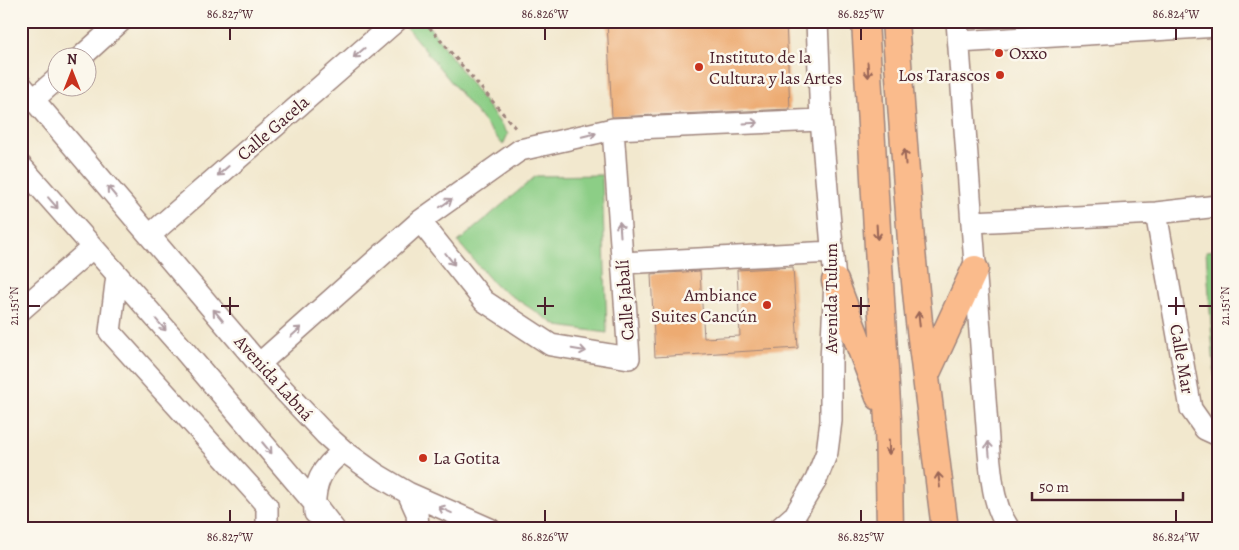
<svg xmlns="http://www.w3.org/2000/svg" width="1239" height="550" font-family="Alegreya,serif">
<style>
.green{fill:#8cce86;stroke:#6b7658}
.building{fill:#edab72}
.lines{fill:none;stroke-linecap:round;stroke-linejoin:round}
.minor-casing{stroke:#9e847c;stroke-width:24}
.major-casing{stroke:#9e847c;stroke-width:29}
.path{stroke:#9e847c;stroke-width:3;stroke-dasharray:4 4;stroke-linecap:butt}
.minor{stroke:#fff;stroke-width:21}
.major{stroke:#fabb8c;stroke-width:26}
.oneway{stroke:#ae9aa0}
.oneway2{stroke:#996557}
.ticks{fill:none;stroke:#4a1f2b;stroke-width:2}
.poi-dot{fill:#c8321e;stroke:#fbf7ec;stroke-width:2}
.labels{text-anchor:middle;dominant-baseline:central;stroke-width:5;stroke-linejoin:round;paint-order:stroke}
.poi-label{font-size:18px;fill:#4a1f2b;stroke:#fbf7ec;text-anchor:start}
.street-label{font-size:18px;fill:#4a1f2b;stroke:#fbf7ec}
.neatline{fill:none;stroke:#4a1f2b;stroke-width:2}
.ticks-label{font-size:12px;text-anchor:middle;fill:#4a1f2b}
</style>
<rect width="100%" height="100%" fill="#fbf7ec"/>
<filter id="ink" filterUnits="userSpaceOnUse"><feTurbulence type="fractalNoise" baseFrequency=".02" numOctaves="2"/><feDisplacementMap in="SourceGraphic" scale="10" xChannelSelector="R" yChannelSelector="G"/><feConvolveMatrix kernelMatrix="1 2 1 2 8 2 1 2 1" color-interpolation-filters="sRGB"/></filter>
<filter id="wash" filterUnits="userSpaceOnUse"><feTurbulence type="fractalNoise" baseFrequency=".0096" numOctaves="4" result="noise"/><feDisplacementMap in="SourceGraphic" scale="20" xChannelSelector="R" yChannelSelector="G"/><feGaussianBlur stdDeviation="1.12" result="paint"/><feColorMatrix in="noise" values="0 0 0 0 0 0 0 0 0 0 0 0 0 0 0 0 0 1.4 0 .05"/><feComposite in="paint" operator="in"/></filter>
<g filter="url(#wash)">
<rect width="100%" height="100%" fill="#f2e8ce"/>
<path class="green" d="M401 21H425L508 134 503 145Z
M602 175 607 333 558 326 496 286 458 242 536 176Z
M1218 250V398L1216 397 1206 251Z"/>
<g id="blocks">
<path class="building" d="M607 21H786L790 109 612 117Z
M793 267 798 348 655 357 651 274 700 271 704 338 740 336 737 270Z"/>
</g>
</g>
<g filter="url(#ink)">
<use href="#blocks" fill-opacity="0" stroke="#9e847c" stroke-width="1"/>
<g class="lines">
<g class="minor-casing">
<path id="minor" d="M957 21 989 453C992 481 993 505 1009 529
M959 42 1218 26
M80 58 121 21
M21 85 259 364 326 435 344 451 376 474 408 493 490 529
M34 99 58 78
M21 166 183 349 314 503 334 529
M1156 213 1191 409 1205 429 1218 435
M420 221 484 301 551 345 629 358 613 129
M972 222 1156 213 1218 206
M150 235 396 21
M622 263 832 252
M117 275 110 332 254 491 267 506V529
M21 310 93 247
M259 364 420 221 520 150 613 129 821 120
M408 493 417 513 418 529
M315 513C313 485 321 467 344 451
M779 529 795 515 816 480 827 452 831 421V361L835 281 821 120 817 21"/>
</g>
<g class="major-casing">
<path id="major" d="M865 21 888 421 890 529
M895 21 911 241 919 322 945 529
M835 281 879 397
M926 375 975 269"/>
</g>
<path class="path" d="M424 21 517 130"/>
<use href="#minor" class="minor"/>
<use href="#major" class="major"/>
</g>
<defs><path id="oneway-shaft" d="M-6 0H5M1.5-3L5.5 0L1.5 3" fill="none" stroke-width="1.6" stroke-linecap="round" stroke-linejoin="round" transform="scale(1.25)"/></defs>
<g class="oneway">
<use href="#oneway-shaft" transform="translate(359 53) rotate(139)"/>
<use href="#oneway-shaft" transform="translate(751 123) rotate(-3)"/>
<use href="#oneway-shaft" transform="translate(589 135) rotate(-13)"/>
<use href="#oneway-shaft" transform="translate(223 171) rotate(139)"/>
<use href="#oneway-shaft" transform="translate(112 192) rotate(-130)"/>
<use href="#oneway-shaft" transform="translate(53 203) rotate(49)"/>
<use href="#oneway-shaft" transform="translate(446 203) rotate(-35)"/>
<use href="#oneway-shaft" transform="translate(620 229) rotate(-94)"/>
<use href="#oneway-shaft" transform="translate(450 259) rotate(52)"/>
<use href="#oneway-shaft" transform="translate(218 315) rotate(-130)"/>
<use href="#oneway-shaft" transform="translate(161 325) rotate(49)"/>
<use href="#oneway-shaft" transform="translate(296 332) rotate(-42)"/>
<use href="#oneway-shaft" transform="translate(579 350) rotate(10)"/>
<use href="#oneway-shaft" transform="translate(267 448) rotate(50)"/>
<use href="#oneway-shaft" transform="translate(989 449) rotate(-95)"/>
<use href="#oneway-shaft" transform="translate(445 510) rotate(-156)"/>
</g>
<g class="oneway2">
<use href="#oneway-shaft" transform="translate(868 70) rotate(87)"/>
<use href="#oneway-shaft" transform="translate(905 157) rotate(-94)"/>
<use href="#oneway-shaft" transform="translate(877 232) rotate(87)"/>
<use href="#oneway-shaft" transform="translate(919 319) rotate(-96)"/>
<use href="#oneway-shaft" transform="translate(889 447) rotate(89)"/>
<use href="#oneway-shaft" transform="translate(939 480) rotate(-97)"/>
</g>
</g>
<path class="ticks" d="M230 28V40M545 28V40M861 28V40M1176 28V40M230 297V315M545 297V315M861 297V315M1176 297V315M28 306H40M221 306H239M537 306H554M852 306H870M1168 306H1185M1199 306H1212M230 510V522M545 510V522M861 510V522M1176 510V522"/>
<g class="poi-dot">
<circle cx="999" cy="53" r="5"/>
<circle cx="699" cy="67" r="5"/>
<circle cx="1000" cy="75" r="5"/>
<circle cx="767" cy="305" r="5"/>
<circle cx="423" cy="458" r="5"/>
</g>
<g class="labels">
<g class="poi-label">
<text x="1009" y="53">Oxxo</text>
<text x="709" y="57">Instituto de la<tspan x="709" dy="21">Cultura y las Artes</tspan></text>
<text x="990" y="75" text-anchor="end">Los Tarascos</text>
<text x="757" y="295" text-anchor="end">Ambiance<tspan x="757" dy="21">Suites Cancún</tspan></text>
<text x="433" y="458">La Gotita</text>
</g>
<g class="street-label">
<text transform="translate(273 128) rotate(-41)">Calle Gacela</text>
<text transform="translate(831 298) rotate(-90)">Avenida Tulum</text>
<text transform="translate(625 300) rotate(-94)">Calle Jabalí</text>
<text transform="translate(1182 359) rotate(80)">Calle Mar</text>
<text transform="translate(274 378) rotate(48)">Avenida Labná</text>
</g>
</g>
<rect width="1239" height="550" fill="none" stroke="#fbf7ec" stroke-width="55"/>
<g transform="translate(72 72)"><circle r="24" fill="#fbf7ec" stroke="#b4a19f"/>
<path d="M0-4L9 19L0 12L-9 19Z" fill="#c8321e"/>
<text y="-8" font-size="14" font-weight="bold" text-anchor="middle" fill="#4a1f2b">N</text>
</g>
<path d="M1032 492v8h151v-8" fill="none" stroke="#4a1f2b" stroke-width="2.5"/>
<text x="1039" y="492" font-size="15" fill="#4a1f2b" stroke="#fbf7ec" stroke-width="4" paint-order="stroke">50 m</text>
<rect x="28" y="28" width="1184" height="494" class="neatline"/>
<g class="ticks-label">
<text x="230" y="18">86.827°W</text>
<text x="545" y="18">86.826°W</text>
<text x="861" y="18">86.825°W</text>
<text x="1176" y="18">86.824°W</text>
<text transform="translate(14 306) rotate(-90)" y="4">21.151°N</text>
<text transform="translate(1225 306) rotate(-90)" y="4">21.151°N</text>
<text x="230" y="541">86.827°W</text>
<text x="545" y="541">86.826°W</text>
<text x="861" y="541">86.825°W</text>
<text x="1176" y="541">86.824°W</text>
</g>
</svg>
